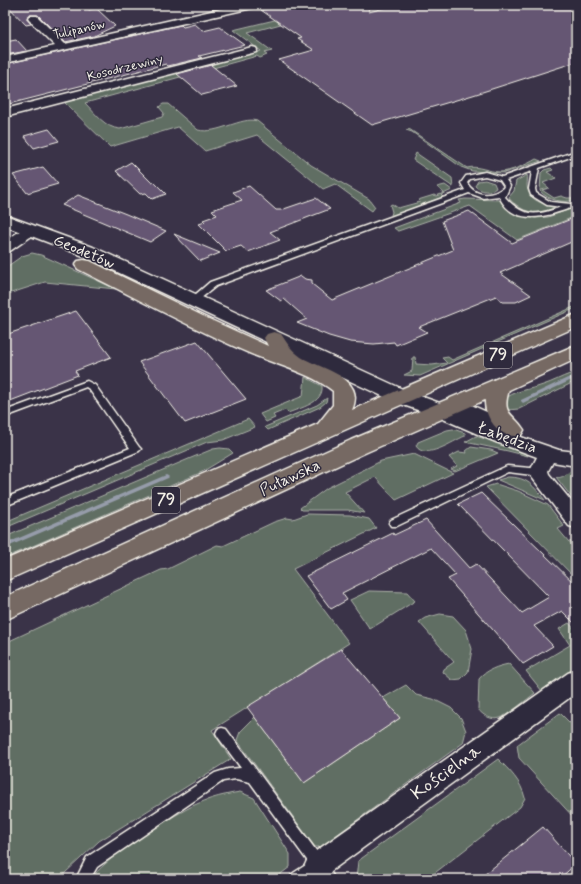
<svg xmlns="http://www.w3.org/2000/svg" width="581" height="884" font-family="Mynerve,sans-serif">
<style>
.green{fill:#606e64;stroke:#aab0a6}
.lines{fill:none;stroke-linecap:round;stroke-linejoin:round}
.stream{fill:#969caa;fill-rule:evenodd}
.building{fill:#655773;stroke:#f4f1e8}
.lane-casing{stroke:#f4f1e8;stroke-width:3}
.street-casing{stroke:#f4f1e8;stroke-width:3}
.secondary-casing{stroke:#f4f1e8;stroke-width:3}
.primary-casing{stroke:#f4f1e8;stroke-width:3}
.lane{fill:#2f2a3d;fill-rule:evenodd}
.street{fill:#2f2a3d;fill-rule:evenodd}
.secondary{fill:#2f2a3d;fill-rule:evenodd}
.primary{fill:#766964;fill-rule:evenodd}
.labels{text-anchor:middle;dominant-baseline:central;stroke-width:3;stroke-linejoin:round;paint-order:stroke}
.far-street-label{font-size:13px;fill:#f4f1e8;stroke:#2f2a3d}
.shield{fill:#2f2a3d;stroke:#b9b5b5;stroke-width:1}
.shield-label{font-size:15px;font-weight:bold;fill:#f4f1e8}
.street-label{font-size:16px;fill:#f4f1e8;stroke:#2f2a3d}
.near-street-label{font-size:19px;fill:#f4f1e8;stroke:#2f2a3d}
</style>
<rect width="100%" height="100%" fill="#3a3348"/>
<filter id="ink" filterUnits="userSpaceOnUse"><feTurbulence type="fractalNoise" baseFrequency=".025" numOctaves="2"/><feDisplacementMap in="SourceGraphic" scale="8" xChannelSelector="R" yChannelSelector="G"/><feConvolveMatrix kernelMatrix="1 2 1 2 8 2 1 2 1" color-interpolation-filters="sRGB"/></filter>
<g filter="url(#ink)">
<path class="green" d="M287 17 292 21 247 33 272 51 264 53 267 55 260 58 257 56 85 103C95 113 105 128 120 129L162 117 164 113 159 107 163 104H168L198 130C217 135 242 116 257 121L311 165 369 199 375 207 372 211 335 184 323 189 257 135 205 151 178 127 110 147 64 102 261 51 233 30Z
M409 129 467 168C478 165 489 172 500 172 510 172 528 164 536 159L541 161 504 173 472 171 461 167 412 132 406 130Z
M416 153 452 178 453 187 413 160Z
M551 168 553 170 547 172 556 178 543 183 549 188 542 190 554 198 561 196 567 198H576V200C563 203 549 201 540 191L541 173 544 170Z
M527 175C528 178 527 182 527 185 528 202 544 203 555 208 541 213 530 215 518 206 514 203 510 201 509 197L514 191 516 181Z
M485 180 494 183 496 188C490 193 481 192 475 186L478 181Z
M445 185 452 190 441 195 443 197 392 216 391 215 392 212 390 205 392 204 398 208 420 202 418 200 434 195 436 196 444 193 437 187Z
M465 199 499 200 522 215 535 218 548 217 576 207V216L517 240 470 206 398 231 394 228 461 203 459 200Z
M32 253 41 255 116 289 45 282 5 295V268L22 256Z
M576 306V308L420 376 404 375 412 371 413 357H415L416 364 432 365 447 363 442 358 448 357 452 360Z
M570 374 576 376V381L519 409 507 410 503 401C513 390 530 390 543 385 553 382 561 377 570 374Z
M305 377 322 386C324 403 300 408 288 413L285 410 273 415 275 418 266 422 260 414 303 396Z
M327 398 326 402 320 407 268 430 265 427 317 405Z
M248 419 255 427 223 440 207 442 5 528V522Z
M453 429 465 433V436C453 441 425 461 416 446L418 442 447 430Z
M476 436 521 451 526 453 528 456 508 451 465 442Z
M471 447 491 450 498 453 455 471 451 469 457 466 449 457 459 452 467 453 466 451Z
M220 448 229 449 233 453 202 472 5 558V537L191 458 213 449Z
M414 454 453 473 396 500 375 477 345 492 364 513 348 510H302L300 508 327 488 381 461Z
M571 466 576 467V503L556 477C562 479 567 474 571 470Z
M508 477C528 477 533 486 545 500L498 480Z
M496 484 518 491 548 505 564 526 558 529 569 542 576 541V579L486 487Z
M307 514 350 515 369 519 376 528 293 569 349 643 212 730 231 759 99 841 64 874 61 879H5V643L161 570 168 569 217 545 223 546 274 522 287 518 293 519Z
M369 591 407 592 415 601 370 629 350 600Z
M440 614 453 616 466 630 472 649 468 672 461 679 452 680 443 672 444 669 454 662 419 622 425 618Z
M569 623 576 631V667L542 691 526 671 570 645 559 629Z
M509 664 535 693C529 698 505 717 500 718 492 721 482 715 478 709L479 679C486 670 498 666 509 664Z
M406 685 416 695 433 699 451 708 461 718 466 731 463 743 320 847H315L237 740 240 732 255 717 304 783 400 718 383 698Z
M560 713 576 729V820L519 758 517 745Z
M498 759C510 771 521 781 525 798L520 807 427 879H356L358 861Z
M240 792 254 798 290 854V867L274 879H92C99 862 166 820 185 810 202 800 221 795 240 792Z"/>
<g class="lines">
<path class="stream" d="M576 374V378L525 402 523 403 521 401V400Z
M166 475 168 476 169 477 168 478 5 548V544Z"/>
</g>
<path class="building" d="M7 5H84L89 10 96 8 115 26 94 36 65 42 38 15H28L27 19 31 24 26 25Z
M285 5H368L369 12 396 5H576V62L473 95 372 125 279 60 314 50 297 39 301 38 261 10Z
M195 24 203 31 220 27 245 45 199 56 202 58 168 66 166 64 5 105V64L181 25 183 27Z
M16 39 27 51 5 55V41Z
M211 65 237 86 202 95 177 74Z
M49 129 59 141 34 148 24 136Z
M131 162 152 183 154 182 166 194 152 199 146 193 140 194 116 171Z
M43 167 58 184 27 193 13 175Z
M249 186 276 210H281L316 198 330 209 270 232 280 240 248 252 241 246 226 251 199 224 205 222 203 220 217 215 212 210 242 200 233 192Z
M78 195 126 214 166 231 150 242 62 205Z
M469 211 512 243 576 217V240L500 273 531 295 516 302H503L496 296 419 327 427 332 396 345 394 342 374 344 350 342 329 336 297 323 307 319 284 299 281 301 266 290 301 276 305 279 312 280V284L332 300 453 250 442 221Z
M174 234 220 253 200 261Z
M76 311 111 357 75 371 78 375 5 403V335Z
M197 341 246 399 185 423 139 362Z
M481 493 576 585V625L562 611 534 626 553 646 523 664 448 579 456 575 431 548 342 593 347 600 331 609 306 576 393 533 394 535 426 520 469 568 476 564 522 613 549 597 458 504Z
M341 649 400 718 304 783 247 707Z
M543 827 576 864 559 879H479Z"/>
<g class="lines">
<g class="lane-casing">
<path id="lane" d="M576 151V155L539 168 535 189 536 193 551 202 571 204 574 206 573 207C549 216 513 228 499 196L483 198 469 193 216 286 195 303H189L188 301 210 282 465 190 461 183 466 176 485 172 502 177ZM532 171 529 189 531 195 547 205 561 207C537 216 523 218 505 197L510 186 506 180ZM485 176 500 180 504 186 503 188C492 197 475 197 467 183L470 179Z
M87 381 95 385 139 447 141 449 139 451 5 506V498L130 448 89 389 86 387 5 417V411Z
M507 466 542 469 544 471 542 473 532 475 508 472 397 526H391L389 523 391 520Z
M222 728 226 729 323 860 335 879H320L316 874 308 879H290L292 874 309 863 250 782 236 779 223 781 97 867 90 879H76L87 857 215 773 228 769 241 768 218 737 216 733 218 729Z"/>
</g>
<g class="street-casing">
<path id="street" d="M238 5H257L252 8 5 63V57L55 46 29 20 28 18 29 16H37L65 44Z
M252 47 256 48 257 50 256 52 5 117V109Z
M31 226 36 227 38 230 36 233 10 251 5 252V241L26 227Z
M456 398 515 425 518 429 515 433 512 434 559 450 576 452V466L553 462 548 471 549 474 576 507V528L569 526 531 476 530 471 537 457 496 442 434 415 431 411 434 407 440 405 458 412 450 408 447 404 450 400Z
M576 670V693L327 874 318 878 309 874 305 865 309 856 568 673Z"/>
</g>
<g class="secondary-casing">
<path id="secondary" d="M5 215 93 247 409 392 448 406 451 411 448 416 440 418 395 402 81 255 5 226Z"/>
</g>
<g class="primary-casing">
<path id="primary" d="M84 260 90 261 211 320 268 346 264 338 267 334 274 332 281 334C287 343 291 350 301 357 321 369 367 377 352 410L576 314V327L5 581V560L318 424 333 405V391C307 371 272 364 242 350 186 325 132 296 78 269L75 265 78 261Z
M576 345V359L509 390C501 416 513 412 524 430L521 435C502 441 484 419 485 400L367 452 5 620V597L351 440Z"/>
</g>
<use href="#lane" class="lane"/>
<use href="#street" class="street"/>
<use href="#secondary" class="secondary"/>
<use href="#primary" class="primary"/>
</g>
</g>
<g class="labels">
<g class="far-street-label">
<text transform="translate(79 30) rotate(-13)">Tulipanów</text>
<text transform="translate(125 68) rotate(-14)">Kosodrzewiny</text>
</g>
<g class="shield">
<rect x="484" y="342" width="28" height="26" rx="3"/>
<rect x="152" y="487" width="28" height="26" rx="3"/>
</g>
<g class="shield-label">
<text x="498" y="355">79</text>
<text x="166" y="500">79</text>
</g>
<g class="street-label">
<text transform="translate(84 252) rotate(23)">Geodetów</text>
<text transform="translate(507 438) rotate(20)">Łabędzia</text>
<text transform="translate(290 478) rotate(-25)">Puławska</text>
</g>
<g class="near-street-label">
<text transform="translate(446 772) rotate(-36)">Kościelna</text>
</g>
</g>
<rect width="581" height="884" fill="none" stroke="#2f2a3d" stroke-width="20"/>
<rect x="10" y="10" width="561" height="864" fill="none" stroke="#f4f1e8" stroke-width="1.5" filter="url(#ink)"/>
</svg>
